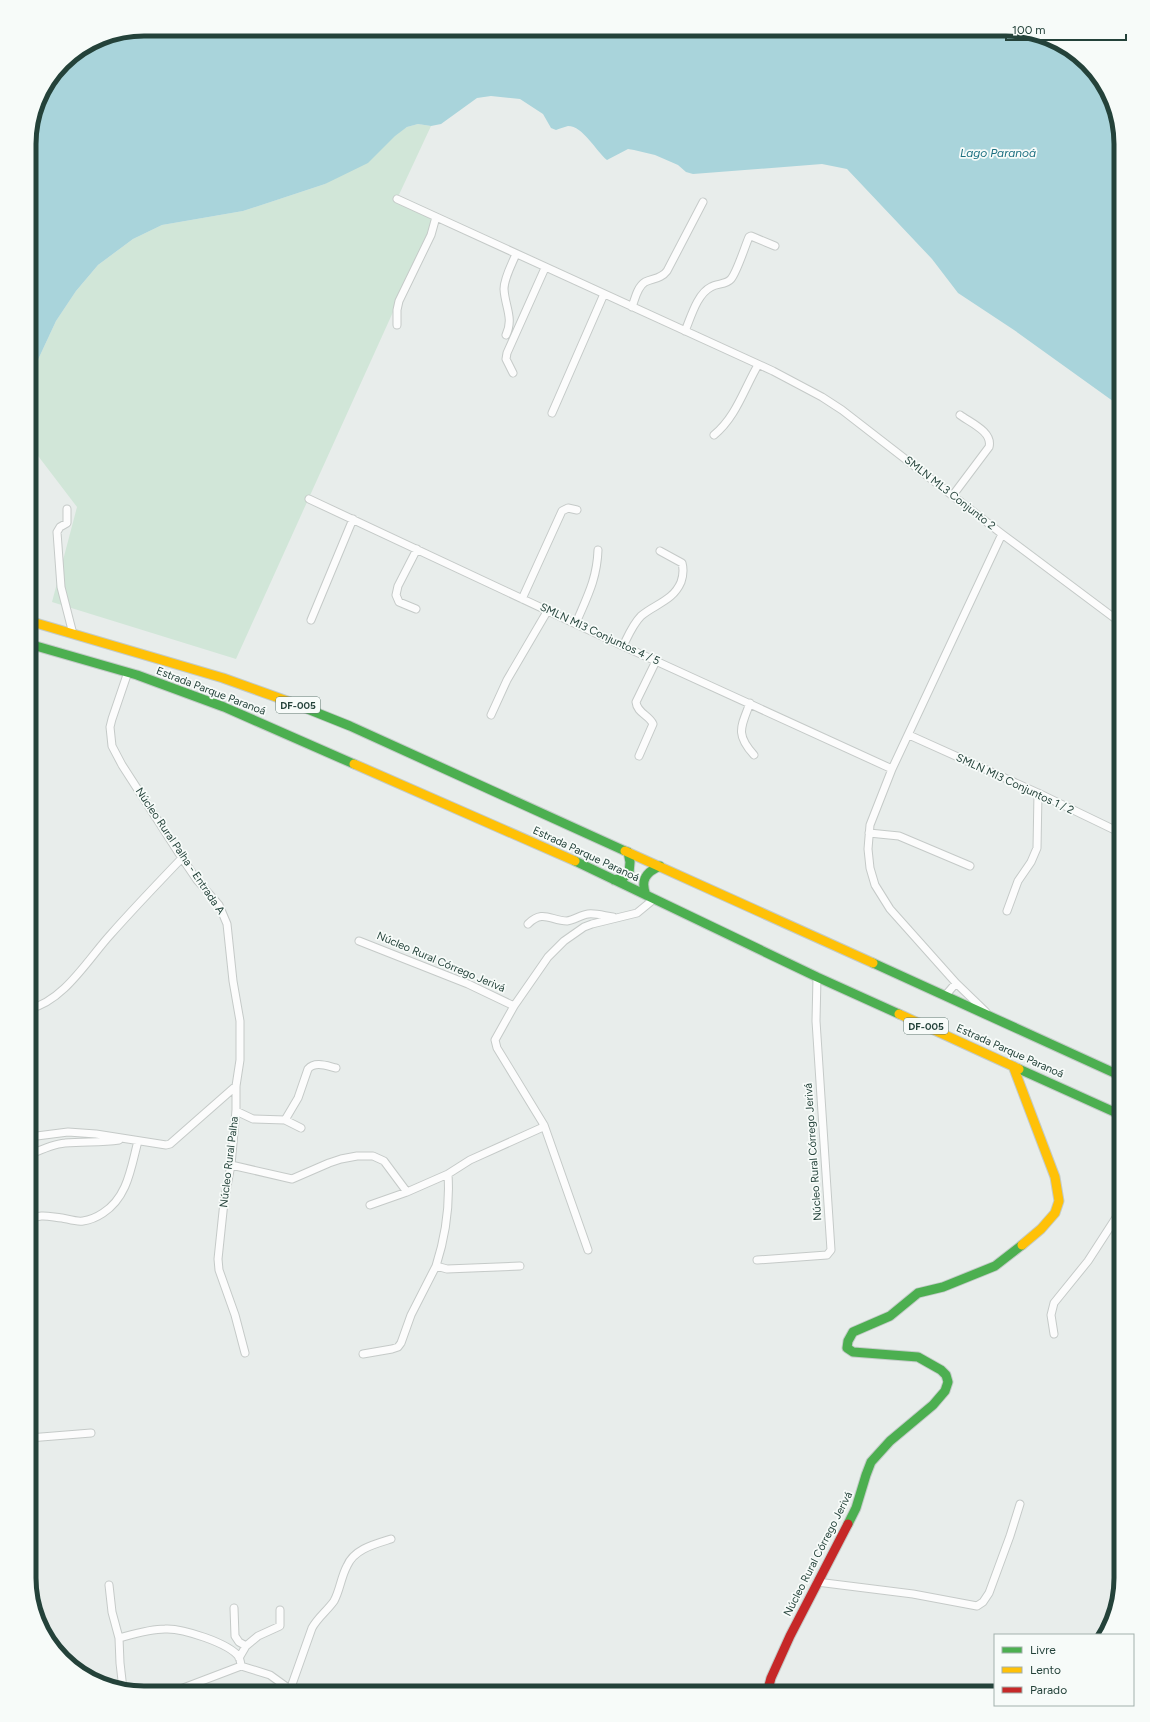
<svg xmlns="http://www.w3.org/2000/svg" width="1150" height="1722" font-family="Figtree,sans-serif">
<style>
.green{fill:#d1e6d8}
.water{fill:#a9d4db}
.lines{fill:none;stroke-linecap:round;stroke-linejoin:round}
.street-casing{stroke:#c5cac8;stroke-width:9}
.fast-casing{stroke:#c3cbc8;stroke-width:11}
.slow-casing{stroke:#c3cbc8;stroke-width:11}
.jam-casing{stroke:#c3cbc8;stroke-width:11}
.street{stroke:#fcfcfc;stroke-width:7}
.fast{stroke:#4caf50;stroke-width:9}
.slow{stroke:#ffc107;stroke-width:9}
.jam{stroke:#c62828;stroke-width:9}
.labels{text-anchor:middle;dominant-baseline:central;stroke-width:3.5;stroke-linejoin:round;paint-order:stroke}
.shield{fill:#f7fbf9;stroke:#637a73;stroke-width:1}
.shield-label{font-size:10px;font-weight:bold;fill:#24423a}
.street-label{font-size:11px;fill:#24423a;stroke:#f7fbf9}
.water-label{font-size:12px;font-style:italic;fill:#1c6f80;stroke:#f7fbf9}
.rim{fill:none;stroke:#24423a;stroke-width:5}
</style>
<rect width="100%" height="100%" fill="#e8edeb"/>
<path class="green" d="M418 124 431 126 397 199 436 217 236 659 52 602 77 507 29 444V379L56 321 76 291 98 265 133 239 162 225 243 211 325 184 407 127Z"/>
<path class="water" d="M144 29H1013L1064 44 1106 87 1121 144V410L1117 404 1014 330 958 293 932 259 847 169 822 164 693 174 686 172 678 165 655 155 634 150 628 149 607 160C596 151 583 126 568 126 564 127 559 129 556 130L551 128 543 114 520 99 491 96 477 98 441 124 431 126 418 124 407 127 395 136 368 163 325 184 243 211 162 225 133 239 98 265 76 291 56 321 29 379V137L41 93 63 62 100 38Z"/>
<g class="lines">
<g class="street-casing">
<path id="street" d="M397 199 773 371 822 397 842 410 1002 534 1121 623
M632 307C635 299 637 287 645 282 653 278 661 279 667 271L703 202
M397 325V310L399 301 431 235 436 217
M685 331C691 317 697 294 711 287 717 283 726 285 731 279 737 272 745 246 749 237L751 236 775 246
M506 335C514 318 505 307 504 289 504 278 512 264 516 254
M513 373 506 359 507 353 545 268
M552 413 604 294
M714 435C736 417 744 389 758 365
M953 495 989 447C993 432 971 423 960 415
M309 499 623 646 892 769
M67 509V523L60 527 57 532 61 587 73 634
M522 599 562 511 568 508 577 510
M416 609 399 602 396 595 398 586 417 549
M311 620 353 519
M576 623C587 597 597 579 598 550
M623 646C628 636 633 624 641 616 655 604 673 601 681 582 683 576 684 570 682 563L660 551
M128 672 112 719 110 727 112 746 122 765 182 858 197 880 219 905 227 924 233 981 240 1021V1060L236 1086V1110L231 1165 224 1202 218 1259 219 1270 235 1315 245 1353
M750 703C741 727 735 734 754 755
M491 715 507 680 548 610
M909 735 1038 793 1121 833
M639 756 653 724C649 715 637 713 636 702L656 661
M869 833 899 836 970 866
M1007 911 1018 881 1031 862 1037 848 1038 793
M528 924C543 909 551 921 567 921 574 920 581 915 588 914 596 913 605 916 613 917
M359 941 468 984 514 1006
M945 996 956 983
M29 1009C64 1001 88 959 111 934 134 908 158 883 182 858
M986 1012 956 983 890 909 875 885 870 868 868 849 870 825 892 769 1002 534
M236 1111 253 1119 285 1120 298 1098 308 1069C315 1061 327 1066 336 1068
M285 1120 301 1128
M544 1125 588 1250
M29 1137 68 1132 96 1134 166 1145 170 1144 236 1086
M29 1155C40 1150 53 1144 65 1143 83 1141 101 1143 119 1140
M231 1165 292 1179 329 1163 341 1159 357 1156H373L384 1161 407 1192
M370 1205 407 1192 448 1174
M29 1220C40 1213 50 1217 62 1218 68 1219 76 1222 83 1221 90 1220 97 1217 103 1213 128 1197 131 1167 138 1141
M757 1260 827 1255 831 1250 816 1021 817 977
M520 1266 447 1269 436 1266C446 1235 450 1206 448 1174L470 1160 541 1128 544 1125 497 1048 495 1040 514 1006 548 957 564 941 584 927 592 924 637 913 654 899
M1054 1334 1051 1315 1054 1303 1088 1261 1121 1210
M363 1354 392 1349 398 1347 401 1343 411 1315 436 1266
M29 1438 91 1433
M817 1582 913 1594 977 1606 983 1602 989 1593 1010 1536 1020 1504
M109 1585 112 1612 119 1638C134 1634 150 1629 165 1629 182 1628 229 1643 239 1657 240 1660 241 1664 241 1666
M234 1608 235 1636 239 1642 246 1646
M119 1638 120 1663 123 1689
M239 1658 246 1646 258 1636 280 1626V1610
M290 1690 312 1628C318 1617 327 1611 334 1601 340 1590 341 1577 347 1566 354 1549 375 1544 391 1539
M170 1693 241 1666 270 1675 295 1693"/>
</g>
<g class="fast-casing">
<path id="fast" d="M29 644 137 675 224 707 354 764
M290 702 350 726 625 851
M575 861 817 977 899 1014
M614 880 623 878 629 873 630 862 628 852
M646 895C640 880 646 872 660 866
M873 963 1121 1076
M1019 1069 1121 1115
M848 1524 856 1508 866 1475 871 1462 890 1441 933 1405 945 1391 948 1382 946 1375 941 1370 918 1357 853 1352 847 1348 848 1341 853 1332 890 1316 918 1293 943 1287 995 1266 1022 1245"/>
</g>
<g class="slow-casing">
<path id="slow" d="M29 621 223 678 290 702
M354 764 575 861
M625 851 873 963
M899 1014 1019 1069
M1013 1066 1055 1177 1059 1201 1055 1213 1041 1229 1022 1245"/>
</g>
<g class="jam-casing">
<path id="jam" d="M767 1693 771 1678 790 1636 848 1524"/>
</g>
<use href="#street" class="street"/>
<use href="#fast" class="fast"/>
<use href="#slow" class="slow"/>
<use href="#jam" class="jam"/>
</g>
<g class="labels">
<g class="shield">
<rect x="276" y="697" width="44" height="16" rx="3"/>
<rect x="904" y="1018" width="44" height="16" rx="3"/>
</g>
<g class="shield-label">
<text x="298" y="705">DF-005</text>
<text x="926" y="1026">DF-005</text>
</g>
<g class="street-label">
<text transform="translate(950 493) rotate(38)">SMLN ML3 Conjunto 2</text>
<text transform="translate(600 634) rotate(25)">SMLN MI3 Conjuntos 4 / 5</text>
<text transform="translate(211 691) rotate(21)">Estrada Parque Paranoá</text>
<text transform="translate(1015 784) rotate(25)">SMLN MI3 Conjuntos 1 / 2</text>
<text transform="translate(180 851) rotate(56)">Núcleo Rural Palha - Entrada A</text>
<text transform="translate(586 854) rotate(25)">Estrada Parque Paranoá</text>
<text transform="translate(441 962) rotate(23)">Núcleo Rural Córrego Jerivá</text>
<text transform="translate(1010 1051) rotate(24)">Estrada Parque Paranoá</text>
<text transform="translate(813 1152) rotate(-94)">Núcleo Rural Córrego Jerivá</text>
<text transform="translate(229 1162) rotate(-83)">Núcleo Rural Palha</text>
<text transform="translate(818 1554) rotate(-63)">Núcleo Rural Córrego Jerivá</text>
</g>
<g class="water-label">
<text x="998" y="153">Lago Paranoá</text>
</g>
</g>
<path d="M0 0H1150V1722H0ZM144 36H1006A108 108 0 0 1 1114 144V1578A108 108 0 0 1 1006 1686H144A108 108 0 0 1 36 1578V144A108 108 0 0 1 144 36Z" fill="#f7fbf9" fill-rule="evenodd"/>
<path class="rim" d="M144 36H1006A108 108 0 0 1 1114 144V1578A108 108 0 0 1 1006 1686H144A108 108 0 0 1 36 1578V144A108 108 0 0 1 144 36Z"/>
<rect x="994" y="1634" width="140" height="72" fill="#f7fbf9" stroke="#a3b1ad"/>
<rect x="1002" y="1647" width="20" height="6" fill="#4caf50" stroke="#a3b1ad"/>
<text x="1030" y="1654" font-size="12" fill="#24423a">Livre</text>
<rect x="1002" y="1667" width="20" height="6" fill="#ffc107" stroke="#a3b1ad"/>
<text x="1030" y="1674" font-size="12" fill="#24423a">Lento</text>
<rect x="1002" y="1687" width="20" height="6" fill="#c62828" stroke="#a3b1ad"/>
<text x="1030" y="1694" font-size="12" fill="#24423a">Parado</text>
<path d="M1006 34v6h120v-6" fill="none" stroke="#24423a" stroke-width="2"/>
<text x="1012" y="34" font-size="12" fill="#24423a" stroke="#f7fbf9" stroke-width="3" paint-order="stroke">100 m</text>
</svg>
